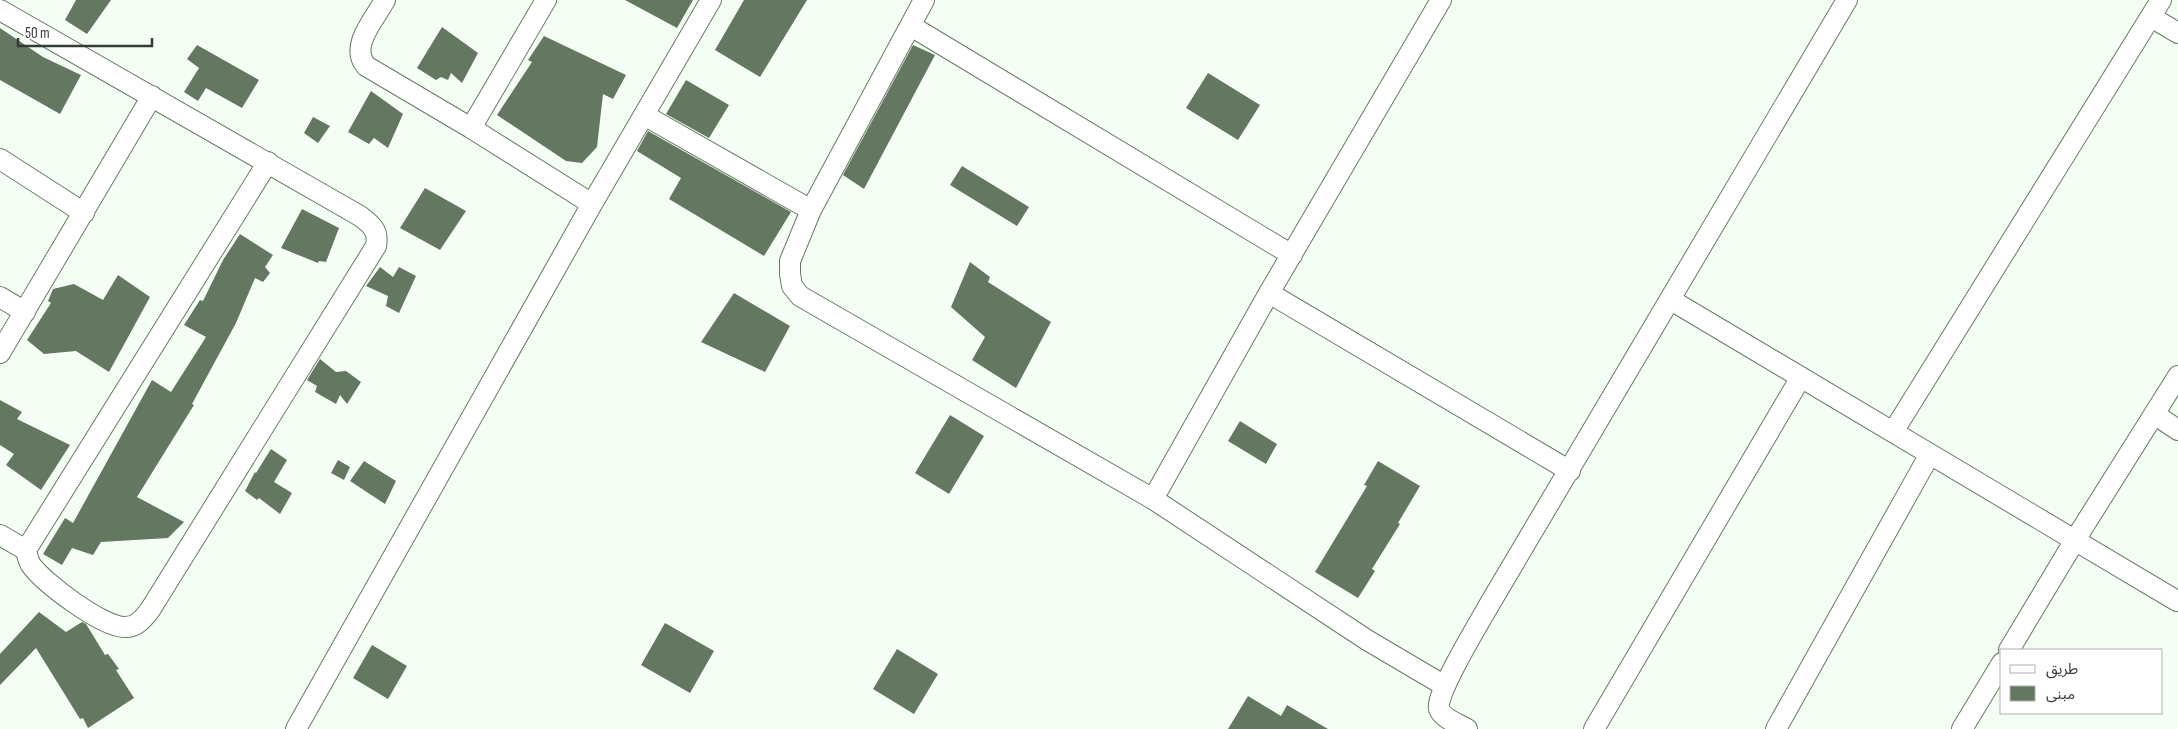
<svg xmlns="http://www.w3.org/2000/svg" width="2178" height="729" font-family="'Sofia Sans Condensed','Noto Sans Arabic',sans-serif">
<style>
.building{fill:#647760}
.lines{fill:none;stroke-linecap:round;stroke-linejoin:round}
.minor-casing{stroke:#677a63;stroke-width:22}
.minor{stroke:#fff;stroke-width:20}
</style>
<rect width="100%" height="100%" fill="#f5fef4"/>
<path class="building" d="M76 0H111L87 34 65 20Z
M625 0H693L677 28Z
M744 0H807L760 77 715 50Z
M442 27 478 53 462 83 451 73 448 80 441 77 436 80 417 68Z
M0 28 43 57 81 75 60 114 0 80Z
M544 36 626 75 613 99 603 94 597 147 582 163 566 161 497 115 532 62 528 60Z
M197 45 259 80 242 108 206 88 198 101 184 92 199 68 187 59Z
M913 45 935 55 864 189 843 175Z
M1208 73 1260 105 1238 140 1186 108Z
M686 80 729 105 709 138 666 114Z
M371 91 403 114 388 148 374 138 369 144 348 132Z
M313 117 330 126 318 143 304 133Z
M648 131 791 212 764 256 669 199 681 178 637 151Z
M962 166 1029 207 1017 226 950 185Z
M425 188 466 211 440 250 400 228Z
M302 209 339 228 326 262 319 261 318 263 281 248Z
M240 234 273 255 265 267 270 273 263 282 255 278 236 323 192 404 194 405 137 497 184 522 168 538 101 542 93 555 72 548 62 565 43 554 65 518 73 523 152 380 171 392 206 337 184 325 200 300 203 301 223 260Z
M970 262 990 277 988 282 1051 322 1016 388 972 360 985 337 951 307Z
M380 267 393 277 399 267 416 276 399 313 386 306 388 296 366 286Z
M118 275 150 297 109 372 76 351 44 354 27 340 51 303 48 301 53 289 74 284 103 300Z
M734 293 790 326 765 372 701 342Z
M320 359 336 372 346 371 361 382 347 404 340 395 336 404 315 392 317 386 307 380Z
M0 400 22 412 17 419 70 445 41 490 6 465 14 454 0 445Z
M950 415 984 436 949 494 915 473Z
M1240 421 1277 444 1266 464 1228 441Z
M271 449 287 460 274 482 292 493 280 514 259 498 257 500 245 491 255 472 256 473Z
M338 460 350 467 344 480 331 473Z
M364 461 396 481 385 504 350 481Z
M1378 461 1420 486 1398 523 1400 524 1372 569 1375 571 1358 598 1315 572 1367 486 1364 485Z
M39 612 66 632 82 622 86 624 105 655 108 654 119 669 116 670 134 698 88 728 83 718 80 719 36 648 0 685V654Z
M665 623 714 651 690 693 641 665Z
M372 645 407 666 388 699 353 678Z
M897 649 938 674 914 714 873 689Z
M1248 696 1281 716 1287 705 1328 729H1228Z"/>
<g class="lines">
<g class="minor-casing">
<path id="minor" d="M385 0C375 19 349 46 366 66L471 128 592 204
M924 0 811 210 790 261V274L792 286 800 296 1153 499 1367 640 1445 686
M0 10 360 216C372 225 379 231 376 246L150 610C143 619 137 627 125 627 102 627 44 583 31 565 28 560 27 555 26 550L268 162
M2151 17 2178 33
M911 26 1292 255
M644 115 811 210
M471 128 546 0
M0 159 84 213
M1269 293 1570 471
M0 297 25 312
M1671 300 2177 601
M0 353 152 96
M2154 414 2178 430
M1893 432 2161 0
M1153 499 1269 293 1441 0
M0 535 26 550
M2009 650 2075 540 2178 376
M296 729 592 204 711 0
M1467 729C1459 724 1443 719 1439 709 1434 696 1483 616 1492 600L1847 0
M1594 729 1801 377
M1776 729 1930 454
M1962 729 2002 663"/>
</g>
<use href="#minor" class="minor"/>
</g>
<rect x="2000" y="649" width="162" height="65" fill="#ffffff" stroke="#adb1ad"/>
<rect x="2010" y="665" width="25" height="8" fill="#ffffff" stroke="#adb1ad"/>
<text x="2046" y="674" font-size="15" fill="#333c32">طريق</text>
<rect x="2010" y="686" width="25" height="15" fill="#647760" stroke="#adb1ad"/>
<text x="2046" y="699" font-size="15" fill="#333c32">مبنى</text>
<path d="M18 38v8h134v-8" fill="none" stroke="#333c32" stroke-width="2.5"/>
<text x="25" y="38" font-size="15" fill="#333c32" stroke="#ffffff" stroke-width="4" paint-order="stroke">50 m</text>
</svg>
